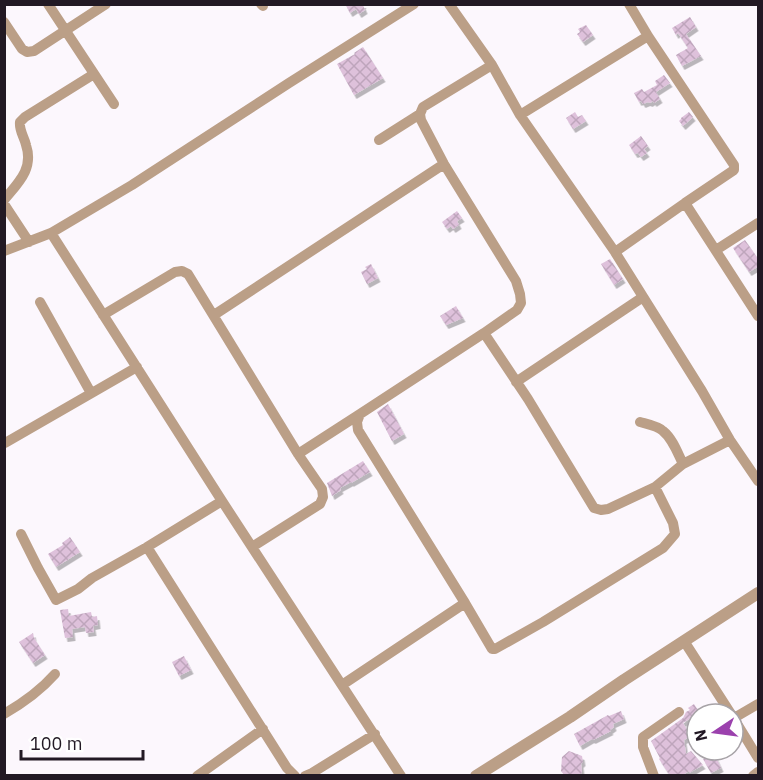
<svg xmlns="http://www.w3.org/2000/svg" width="763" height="780" font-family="'IBM Plex Sans',sans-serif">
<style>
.building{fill:url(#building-cross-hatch);filter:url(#shadow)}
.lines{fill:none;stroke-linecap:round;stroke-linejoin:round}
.minor{stroke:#bb9f87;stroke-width:10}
.tertiary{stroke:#bb9f87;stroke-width:12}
</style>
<defs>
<pattern id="building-cross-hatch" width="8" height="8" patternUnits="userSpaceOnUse" patternTransform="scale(1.5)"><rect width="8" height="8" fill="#dec1db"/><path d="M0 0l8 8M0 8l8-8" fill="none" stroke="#bea5bc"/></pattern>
<filter id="shadow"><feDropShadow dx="2.5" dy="4" stdDeviation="0" flood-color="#0004"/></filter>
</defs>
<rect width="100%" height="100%" fill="#fcf7fd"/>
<path class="building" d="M345 4H364L363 5 365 10 359 14 356 9 350 13Z
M690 17 696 27 686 34 701 56 682 66 676 55 688 48 678 33 676 35 672 28Z
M586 25 593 35 583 42 577 34 580 32 578 29Z
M363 47 383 78 354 95 337 64 355 54 354 53Z
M664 75 670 83 656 92 660 99 654 103 653 101 650 103 648 102 643 104 641 101 639 102 634 93 642 89 644 92 657 85 655 81Z
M575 112 578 117 582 115 586 121 573 129 566 118Z
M689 112 693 117 683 126 679 121 681 119V118Z
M641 136 648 146 644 149 647 153 641 157 638 153 635 154 629 145Z
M457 211 462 218 457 221 459 225 453 229 451 226 447 229 442 222Z
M745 240 759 260V266L749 272 733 248Z
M610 259 623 279 614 285 601 264Z
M371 264 378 278 367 284 361 272 367 269 365 267Z
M456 306 463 318 446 325 440 316Z
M388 404 404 434 392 441 377 412Z
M363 461 370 472 351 483V482L340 488 341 490 332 496 327 483Z
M70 537 80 552 56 567 48 554 63 545 62 543Z
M68 609 69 616 91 612 92 617 97 616 98 625 93 626 94 632 86 633 85 627 72 629 73 637 65 638 60 610Z
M33 633 34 638 45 655 33 663 19 642Z
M184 656 191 670 179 676 172 662Z
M694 704 699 712 708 707 712 714H697L683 723 689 733 687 734 689 737 684 740 686 754 691 751 703 765 689 773V771L681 776H670L659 759 660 758 651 741 683 718 686 712 690 710 688 708Z
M621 711 624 719 613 724 614 727 610 730 611 731 593 740 592 739 580 746 574 734 608 715 609 716Z
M569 751 582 756 583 762 581 764 582 772 580 776 564 775 561 771 562 757Z
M715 755 721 768 711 773 703 759Z"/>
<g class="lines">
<path class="minor" d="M48 4 114 104
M261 4 263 6
M449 4 492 65 520 115 615 252 702 391 730 440 758 481
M629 4 648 36 734 165V170L685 203
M4 22 22 49 27 52 34 51 106 4
M520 115 648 36
M379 140 420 114
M4 200C18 183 34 169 26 145 24 136 19 131 20 122L25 117 94 74
M4 204 29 242
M51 233 222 501 401 776
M716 250 758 223
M4 251 51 233 132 185 289 83 414 4
M615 252 685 203 758 316
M40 302 91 393
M103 315 175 272 182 271 188 274 298 454 322 489 323 497 320 504 252 547
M214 315 444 164
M484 333 528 399 594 508 601 510 608 509 655 487 683 464 730 440
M516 382 643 297
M640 422C647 424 658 426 663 431 673 439 678 454 683 464
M5 443 137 367
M298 454 360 414
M21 534 38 568 56 600 78 589 92 578 147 547 222 501
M147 547 287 768 295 776
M465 603 492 649H495L543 622 663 548 675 534 673 523 655 487
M684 641 731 714
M342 685 465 603 358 430 357 422 360 414 484 333 517 310 521 303 520 294 516 281 444 164 421 120 420 114 423 107 492 65
M4 714C23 703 40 691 55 674
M733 717 758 758
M734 718 758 704
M197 776 263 729
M305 776 312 773 375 734
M654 776 643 747V737L679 712
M753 776 758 772"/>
<path class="tertiary" d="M476 776 570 717 624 680 758 593"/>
</g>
<rect width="763" height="780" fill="none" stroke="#221924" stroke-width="12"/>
<g transform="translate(715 732) rotate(257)"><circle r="28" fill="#ffffff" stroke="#a7a3a7" stroke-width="1.5"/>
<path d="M0-4.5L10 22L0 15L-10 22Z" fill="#9b41ad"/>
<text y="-9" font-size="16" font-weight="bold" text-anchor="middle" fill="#221924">N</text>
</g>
<path d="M21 750v9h122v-9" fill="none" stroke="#221924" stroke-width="3"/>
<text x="30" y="750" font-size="18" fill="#221924" stroke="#ffffff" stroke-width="4.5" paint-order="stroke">100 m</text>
</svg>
